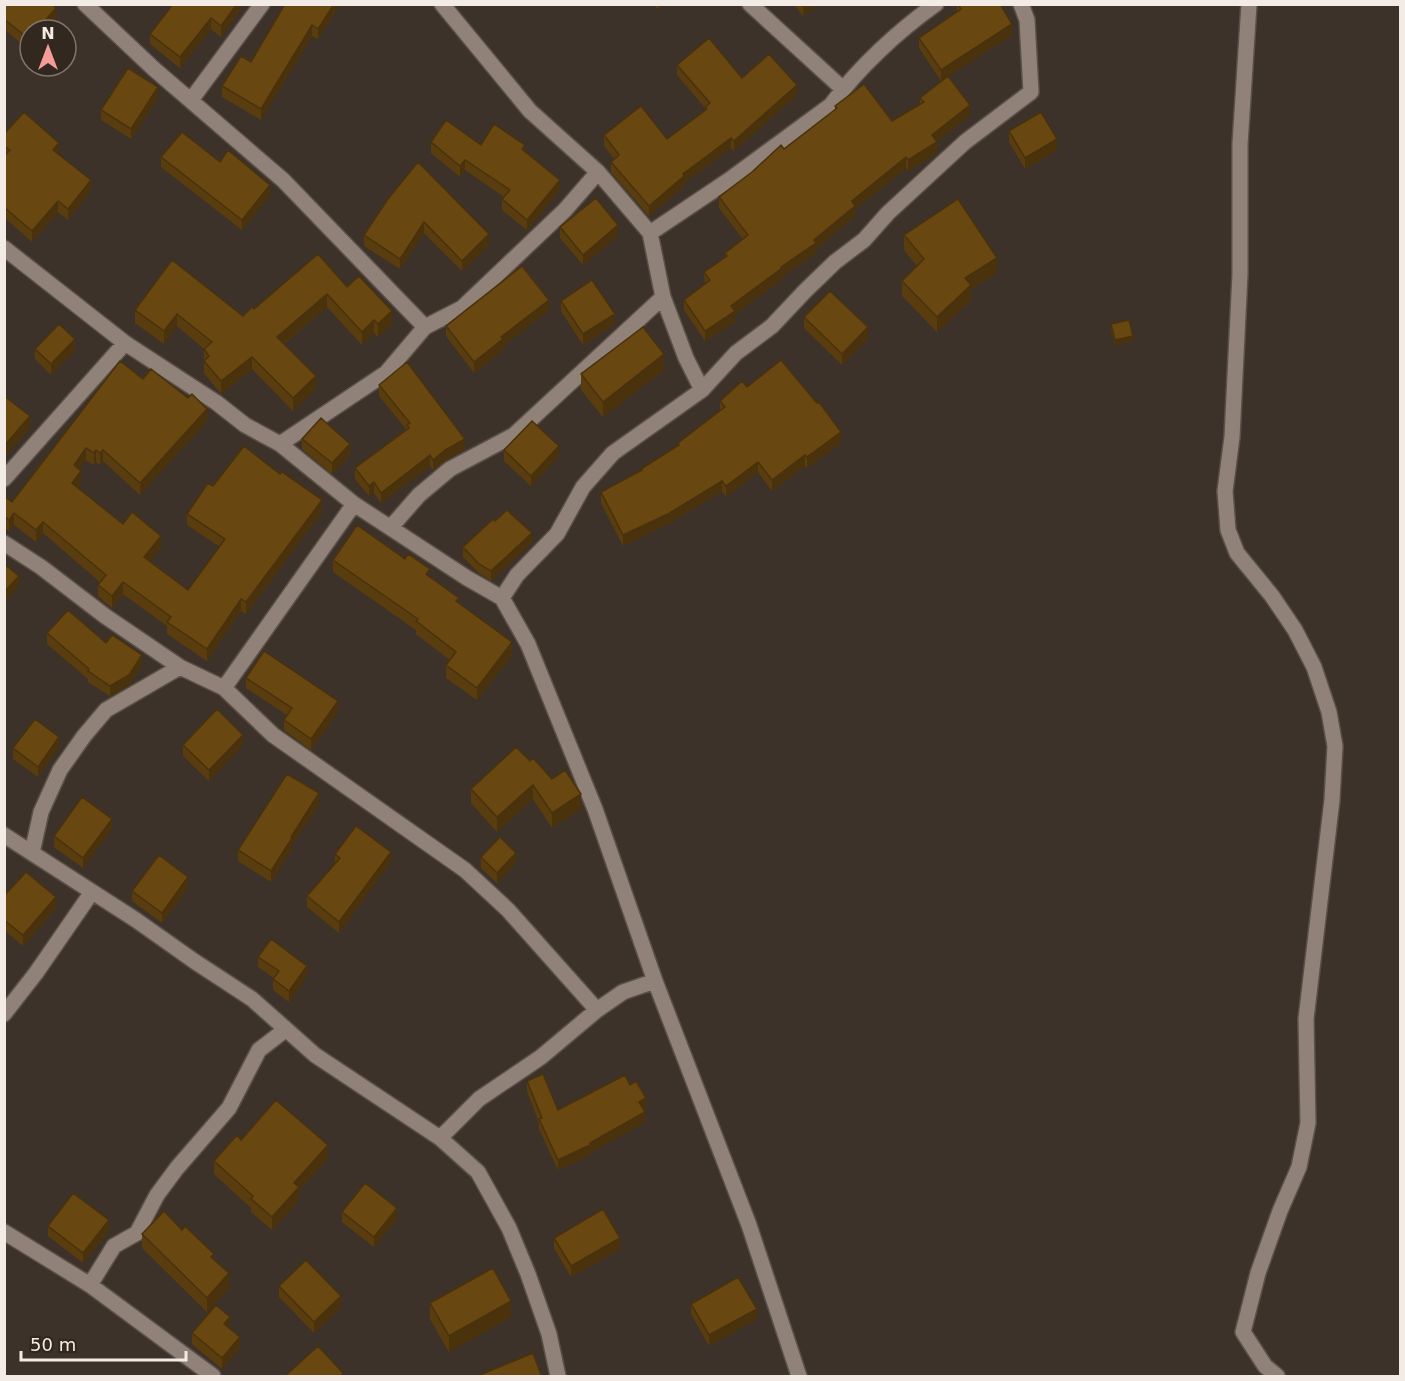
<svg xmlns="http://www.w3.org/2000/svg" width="1405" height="1381" font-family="'DejaVu Sans',sans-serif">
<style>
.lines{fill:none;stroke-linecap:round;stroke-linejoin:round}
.minor-casing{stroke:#5a5048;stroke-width:18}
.minor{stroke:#908278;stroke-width:15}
.wall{fill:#593d0f}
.shaded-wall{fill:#49320c}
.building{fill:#684711;stroke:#49320c;stroke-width:1.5}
</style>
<rect width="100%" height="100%" fill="#3d3229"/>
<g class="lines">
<g class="minor-casing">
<path id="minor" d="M85 4 154 69 283 180 425 327
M442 4 530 111 598 172 650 233 663 297 686 358 702 390
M750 4 843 89
M1249 4 1240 144V274L1232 437 1225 491 1228 530 1237 553 1272 596 1295 630 1314 667 1329 712 1335 746 1332 800 1306 1019 1308 1123 1299 1167 1280 1211 1258 1273 1243 1332 1265 1366 1277 1376
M191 100 262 4
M650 233 729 180 831 105C858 68 898 31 936 4
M4 248 125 343 217 403 245 425 280 444 354 504 467 578 502 598 528 644 595 809 655 981 749 1225 799 1376
M280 444 386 373 425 327 462 308 565 210 598 172
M4 479 125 343
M391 527 419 495 450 469 514 435 663 297
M4 543 41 567 105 616 180 667 224 688 273 735 465 870 508 910 597 1010
M502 598 517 575 557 534 583 487 613 453 702 390 736 353 772 326 805 291 835 262 864 240 888 213 965 142 1031 92 1027 20 1021 4
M224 688 354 504
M4 835 136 920 194 961 252 999 315 1055 440 1138 478 1172 509 1228 528 1274 549 1334 558 1376
M32 853 41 812 60 770 84 736 106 710 180 667
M4 1014 36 973 92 892
M440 1138 479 1099 541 1057 597 1010 623 992 655 981
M4 1232 90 1285 213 1376
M90 1285 114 1246 137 1233 157 1195 177 1168 229 1108 259 1050 285 1030"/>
</g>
<use href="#minor" class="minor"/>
</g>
<path class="wall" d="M4 4 56 19 29 50 4 29Z
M244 4 221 37 211 29 180 68 150 44V34Z
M334 4H338V8L318 39 312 36 261 120 222 97V86L251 62Z
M652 4H661L658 9Z
M794 4H817L803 16Z
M957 4H1000L1012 35 941 81 919 48V38L957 12Z
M677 65 742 78 797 95 734 151 731 148 684 183V187L649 216 611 172V162L614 159 604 146V135L667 139 705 111V108L677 75Z
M158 98 131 139 101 120V110Z
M920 98 970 115 936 142 937 153 908 171 906 168 855 209V216L816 249V253L782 277V279L735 314V322L705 341 684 310V300L705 284 704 272 725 258V253L743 239 719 208V197L835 110V106L892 121 920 104Z
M1009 131 1057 150 1025 169 1009 142Z
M4 134 59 153 58 155 91 190 68 220 58 212 32 242 5 218 4 220Z
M431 142 481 145 525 151 560 190 527 230 502 210V199L504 197 465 170 460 177 431 153Z
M161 157 220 162 270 195 242 230 161 167Z
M388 199 489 245 462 271 424 233 400 269 364 246V235Z
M560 227 618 236 583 265 560 238Z
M904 235 997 273 971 289V300L937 332 902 296V281L917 266 904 250Z
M347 287 392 324 378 337 374 333 362 345 327 307 284 344 316 389 293 411 252 369 221 394 204 373V349L177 326 164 344 135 323V310L243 316 254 309Z
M561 301 615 324 583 345 561 311Z
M549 310 503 346V350L474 373 446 336V326Z
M804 317 868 338 842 365 804 328Z
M1111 324 1133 341 1115 345 1111 329Z
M35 349 75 350 51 375 35 359Z
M664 370 603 417 581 390V374Z
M143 379 207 421 140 495 103 461 100 465 96 462 94 465 86 460 79 469 81 482 78 487 123 524 161 548 150 561 188 590 220 547 187 525V514L213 486 322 512 246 614 241 611 207 661 167 634V626L123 594 112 608 98 596V585L100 582 43 533 36 542 14 525 9 531 4 528V496L12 502Z
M379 385 465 449 445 461 433 470 430 466 381 503 374 493 369 496 355 479V468L406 429 379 396Z
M747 387 841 443 807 468 805 466 772 491 758 472 726 497 722 491 668 524 623 546 601 503V492L641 471V469L678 445V443L720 412V401Z
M302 439 350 455 332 474 302 449Z
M504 450 559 456 531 486 504 461Z
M495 521 532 542 491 581 479 573 463 557V547Z
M333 560 430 577 459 603 512 655 477 700 446 678V665L450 660 416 634V630L333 572Z
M47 633 106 643 142 665 129 685 110 696 88 682V679L47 644Z
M246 678 338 712 311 750 284 730V720L287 715 246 688Z
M183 745H243L209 781 183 756Z
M59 747 38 777 13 759V748Z
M530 761 581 809 552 828 533 799 497 832 471 803V789Z
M319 804 292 845V849L271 882 238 861V850Z
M112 829 83 868 54 847V836Z
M335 854 391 862 339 933 307 907V896L335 864Z
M481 857 516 863 497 883 481 868Z
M188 888 162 923 132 901V891Z
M4 896 56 908 23 946 4 930Z
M258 957 307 976 289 1002 273 990V979L274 978 258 967Z
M527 1081 558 1110 646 1109 644 1110 645 1122 590 1153V1155L558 1170 539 1129V1123L527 1091Z
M241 1140 328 1158 299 1191V1200L272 1230 251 1212V1208L214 1174V1161Z
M342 1212 397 1219 374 1247 342 1222Z
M48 1226 109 1231 83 1263 48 1236Z
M182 1230 214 1259 229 1288 207 1312 142 1248V1234Z
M554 1238 620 1249 571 1277 554 1248Z
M279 1286 341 1307 314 1333 279 1297Z
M430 1303 511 1317 449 1352 430 1319Z
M691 1304 757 1319 709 1346 691 1314Z
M230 1328 229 1329 240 1348 222 1369 192 1344V1333Z"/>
<path class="shaded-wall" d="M237 4H244L221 37V26Z
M334 4H338V8L318 39V29Z
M804 4H817L803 16V6Z
M56 8V19L46 30H37Z
M211 18V29L180 68V57Z
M1012 24V35L941 81V70Z
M312 25V36L261 120V109Z
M797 85V95L734 151V141Z
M158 87V98L131 139V129Z
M970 105V115L935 143 937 142V153L908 171V160L932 135Z
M731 138V148L684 183V187L649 216V206L683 174Z
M1057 139V150L1025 169V158Z
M59 143V153L53 161V150Z
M906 157V168L855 209V216L816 249V253L782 277V279L735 314V322L705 341V331L731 306 814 240 852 201Z
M465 160V170L460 177V166Z
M91 180V190L68 220V209Z
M560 180V190L527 230V220Z
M270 185V195L242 230V220Z
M58 201V212L32 242V231Z
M424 222V233L400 269V259Z
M618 225V236L583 265V255Z
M489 234V245L462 271V261Z
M997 258V273L971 289V300L937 332V317L965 278Z
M327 294V307L277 349V337Z
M549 300V310L503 346V350L474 373V362L501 337Z
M392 311V324L378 337V324Z
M177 314V326L164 344V331Z
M615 314V324L583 345V334Z
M374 320V333L362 345V332Z
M868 327V338L842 365V354Z
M1133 336V341L1115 345V340Z
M75 339V350L51 375V364Z
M664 354V370L603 417V402Z
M252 357V369L221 394V381Z
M316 376V389L293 411V398Z
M207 409V421L140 495V483Z
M30 416V428L4 458V446Z
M841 432V443L807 468V457Z
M465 439V449L445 461 433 470V460L445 450Z
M350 444V455L332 474V463Z
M559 446V456L531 486V476Z
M86 448V460L74 476V465Z
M96 450V462L94 465V453Z
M103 450V461L100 465V453Z
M430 455V466L381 503V493Z
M805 455V466L772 491V480Z
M758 462V472L726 497V486Z
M81 471V482L72 495V483Z
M722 481V491L668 524 623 546V535Z
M374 482V493L369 496V486Z
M322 500V512L246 614V602Z
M14 513V525L9 531V520Z
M43 522V533L36 542V530Z
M532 533V542L491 581V571Z
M161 536V548L144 569V557Z
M19 576V586L4 603V592Z
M123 582V594L112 608V596Z
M241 599V611L207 661V649Z
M512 642V655L477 700V688Z
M142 655V665L129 685 110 696V686Z
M338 701V712L311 750V739Z
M243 735V745L209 781V770Z
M59 737V747L38 777V767Z
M533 785V799L497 832V817Z
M319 793V804L292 845V849L271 882V871L291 837Z
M581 794V809L552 828V813Z
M112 819V829L83 868V858Z
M391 852V862L339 933V922Z
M516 853V863L497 883V873Z
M188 877V888L162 923V913Z
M56 897V908L23 946V935Z
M307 966V976L289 1002V991Z
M646 1098V1109L639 1112V1102Z
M645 1112V1122L590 1153V1155L558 1170V1160Z
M328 1145V1158L299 1191V1200L272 1230V1217L294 1183Z
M397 1208V1219L374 1247V1237Z
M109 1220V1231L83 1263V1253Z
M620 1238V1249L571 1277V1266Z
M229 1273V1288L207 1312V1298Z
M341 1296V1307L314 1333V1322Z
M511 1301V1317L449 1352V1336Z
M757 1309V1319L709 1346V1335Z
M230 1317V1328L224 1335V1324Z
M240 1337V1348L222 1369V1358Z"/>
<path class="building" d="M4 4H52L56 8 37 30H30V38L29 39 4 19Z
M173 4H237L221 26 211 18 180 57 150 34Z
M285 4H334L318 29 312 25 261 109 222 86 241 56 251 62Z
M958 4H1000L1012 24 941 70 919 38 961 9Z
M709 38 742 78 769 54 797 85 734 141 731 138 683 174 684 176 649 206 611 162 619 155 604 135 641 106 667 139 707 109 705 107 710 103 677 65Z
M128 68 158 87 131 129 101 110Z
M948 76 970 105 932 135 937 142 908 160 906 157 852 201 855 206 814 240 816 243 781 267 782 268 731 306 735 311 705 331 684 300 710 280 704 272 727 256 725 253 748 235 719 197 752 172 781 145 784 149 837 108 835 106 864 84 892 121 924 102 920 98Z
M24 112 59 143 53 150 91 180 68 209 58 201 32 231 5 208 4 209V156L10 150 4 146V134Z
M1041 112 1057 139 1025 158 1009 131Z
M446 120 481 145 494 124 525 145 522 149 560 180 527 220 502 199 510 190 465 160 460 166 431 142Z
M182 132 220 162 228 150 270 185 242 220 161 157Z
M418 162 489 234 462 261 424 222 400 259 364 235 388 199Z
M596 198 618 225 583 255 560 227Z
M958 199 997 258 965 278 971 285 937 317 902 281 924 259 904 235Z
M318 254 347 287 359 276 392 311 378 324 374 320 362 332 327 294 277 337 316 376 293 398 252 357 221 381 204 361 209 356 204 349 212 342 177 314 164 331 135 310 172 260 243 316 252 307 254 309Z
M522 266 549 300 501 337 503 339 474 362 446 326Z
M592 280 615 314 583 334 561 301Z
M830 291 868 327 842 354 804 317Z
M1129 320 1133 336 1115 340 1111 324Z
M59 324 75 339 51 364 35 349Z
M643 327 664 354 603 402 581 374Z
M781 360 817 403 819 402 841 432 807 457 805 455 772 480 758 462 726 486 722 481 668 514 623 535 601 492 642 470 641 469 679 445 678 443 725 407 720 401 742 381 747 387Z
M120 361 143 379 151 369 188 398 192 394 207 409 140 483 103 450 100 453 96 450 94 453 86 448 74 465 81 471 72 483 123 524 132 512 161 536 144 557 188 590 225 539 187 514 208 483 213 486 244 446 280 474 282 472 322 500 246 602 241 599 207 649 167 622 171 617 123 582 112 596 98 585 106 575 43 522 36 530 14 513 9 520 4 516V496L12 502Z
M407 362 465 439 445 450 433 460 430 455 381 493 374 482 369 486 355 468 409 428 407 425 410 423 379 385Z
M4 396 30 416 4 446Z
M321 418 350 444 332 463 302 439Z
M532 421 559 446 531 476 504 450Z
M507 510 532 533 491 571 479 564 463 547 493 519 495 521Z
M357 525 405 559 408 554 430 569 426 574 459 598 456 601 512 642 477 688 446 665 456 652 416 621 418 619 333 560Z
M4 564 19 576 4 592Z
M68 610 106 643 112 635 142 655 129 675 110 686 88 671 89 669 47 633Z
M264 651 338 701 311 739 284 720 292 708 246 678Z
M217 709 243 735 209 770 183 745Z
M35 719 59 737 38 767 13 748Z
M516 747 530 761 533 758 552 779 565 770 581 794 552 813 533 785 497 817 471 789Z
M287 774 319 793 291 837 292 838 271 871 238 850Z
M82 797 112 819 83 858 54 836Z
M356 826 391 852 339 922 307 896 340 858 335 854Z
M500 837 516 853 497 873 481 857Z
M159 855 188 877 162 913 132 891Z
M26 872 56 897 23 935 4 920V896Z
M271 939 307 966 289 991 273 979 279 971 258 957Z
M543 1074 558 1110 625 1075 630 1085 636 1081 646 1098 639 1102 645 1112 590 1143V1145L558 1160 539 1119 542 1118 527 1081Z
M276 1100 328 1145 294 1183 299 1187 272 1217 251 1199 253 1196 214 1161 237 1135 241 1140Z
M365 1183 397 1208 374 1237 342 1212Z
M73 1193 109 1220 83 1253 48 1226Z
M603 1209 620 1238 571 1266 554 1238Z
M164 1211 182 1230 185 1226 214 1254 211 1257 229 1273 207 1298 142 1234Z
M306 1260 341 1296 314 1322 279 1286Z
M493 1268 511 1301 449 1336 430 1303Z
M738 1277 757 1309 709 1335 691 1304Z
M216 1305 230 1317 224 1324 240 1337 222 1358 192 1333Z
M318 1346 343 1373 340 1377H284Z
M533 1353 542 1377H475Z"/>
<rect width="1405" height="1381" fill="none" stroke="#f3ebe5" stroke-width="12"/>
<g transform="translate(48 48)"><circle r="28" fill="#33281f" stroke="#80766e" stroke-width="1.5"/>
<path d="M0-4.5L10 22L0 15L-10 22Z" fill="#f59b98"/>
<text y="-9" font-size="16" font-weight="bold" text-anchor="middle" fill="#f3ebe5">N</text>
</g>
<path d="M21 1351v9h165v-9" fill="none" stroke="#f3ebe5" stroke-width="3"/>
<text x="30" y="1351" font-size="18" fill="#f3ebe5" stroke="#33281f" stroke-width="4.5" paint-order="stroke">50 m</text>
</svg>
